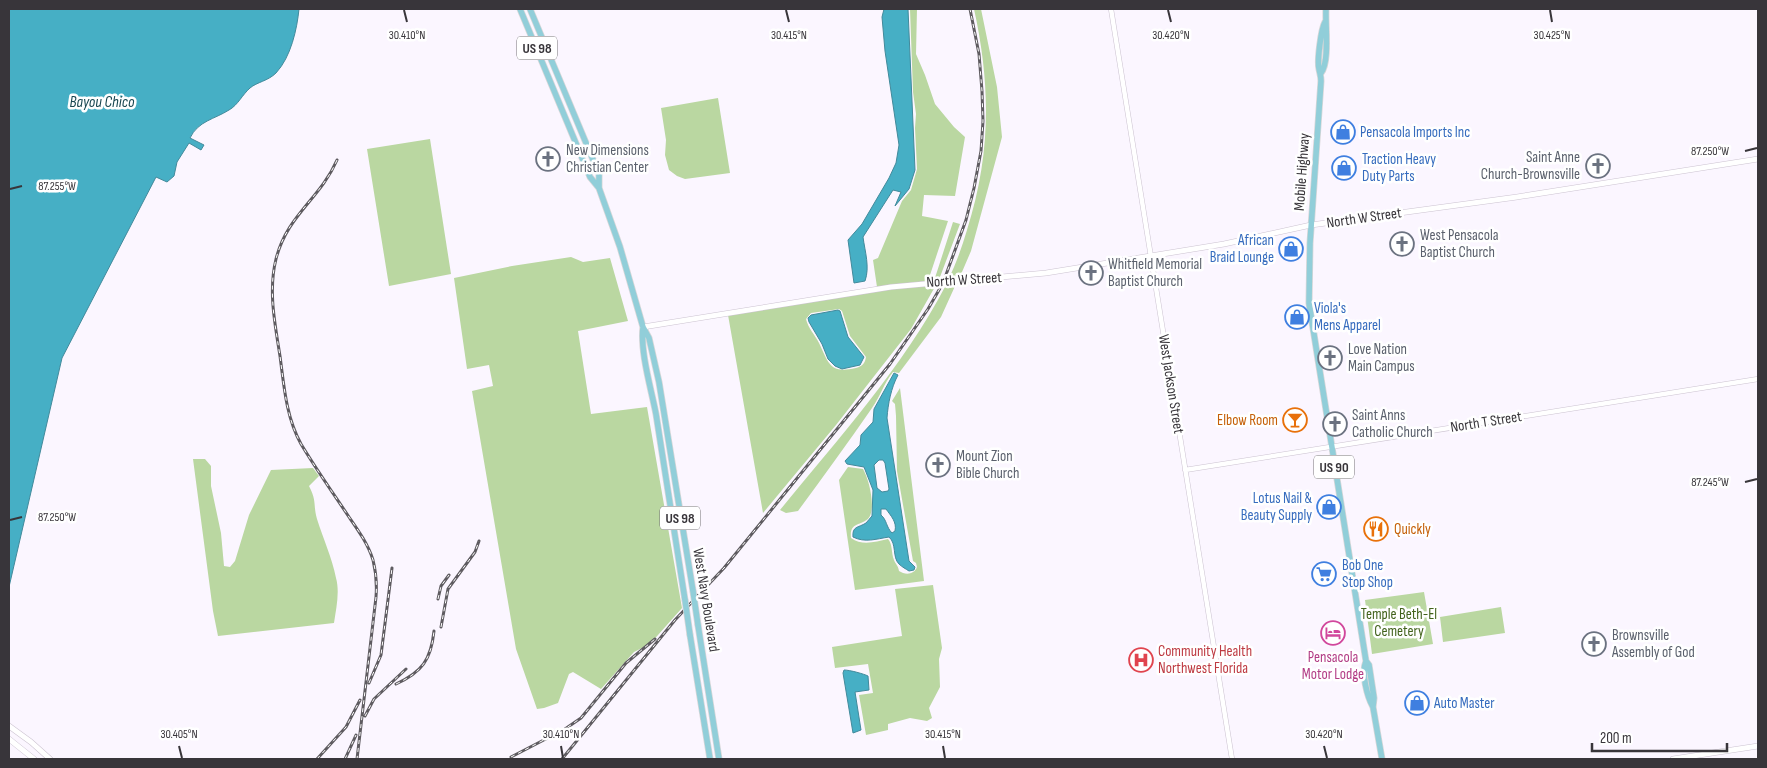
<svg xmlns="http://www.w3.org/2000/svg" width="1767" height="768" font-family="'Sofia Sans Condensed',sans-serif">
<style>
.green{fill:#bad7a1;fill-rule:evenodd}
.water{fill:#46afc5;stroke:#428a9b;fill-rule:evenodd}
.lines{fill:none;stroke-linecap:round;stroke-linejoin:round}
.tertiary-casing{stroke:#ccc3d1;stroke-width:5.5}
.secondary-casing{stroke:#ccc3d1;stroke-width:6}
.primary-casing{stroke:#d7d7d8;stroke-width:7}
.tertiary{stroke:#fff;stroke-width:4.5}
.secondary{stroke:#fff;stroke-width:5}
.primary{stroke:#91ced9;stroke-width:5.5}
.rail-casing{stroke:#5e5b60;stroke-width:3}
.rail{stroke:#fff;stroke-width:1;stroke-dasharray:4;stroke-linecap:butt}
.primary-bridge-casing{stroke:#d7d7d8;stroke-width:7;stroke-linecap:butt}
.primary-bridge{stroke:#91ced9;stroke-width:5.5}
.ticks{fill:none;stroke:#38353a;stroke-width:2}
.labels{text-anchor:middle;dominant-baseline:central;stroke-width:5;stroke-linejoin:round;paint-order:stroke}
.shield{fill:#fff;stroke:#747275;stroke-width:1}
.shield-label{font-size:14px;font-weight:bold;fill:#38353a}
.shop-label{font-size:15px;fill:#366cbe;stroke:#fff;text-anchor:start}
.worship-label{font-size:15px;fill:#5b616d;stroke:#fff;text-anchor:start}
.street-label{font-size:15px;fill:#38353a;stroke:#fff}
.food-label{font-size:15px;fill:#c56008;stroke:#fff;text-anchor:end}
.park-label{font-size:15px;fill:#42621c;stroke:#fff}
.health-label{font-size:15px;fill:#be3a42;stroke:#fff;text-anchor:start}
.hotel-label{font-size:15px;fill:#b23c85;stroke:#fff}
.water-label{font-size:16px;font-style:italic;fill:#184650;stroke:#fff}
.ticks-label{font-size:12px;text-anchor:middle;fill:#38353a;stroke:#fff;stroke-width:5;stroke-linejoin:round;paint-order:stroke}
</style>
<rect width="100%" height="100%" fill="#fbf6ff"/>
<path class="green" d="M910 9H917L916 54 925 75 935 104 954 127 965 137 955 196 924 195 922 216 948 221 928 281 877 287 873 260 878 258 902 201 911 190 917 169 915 128 916 114 913 92Z
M974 9H981L997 87 1002 137 971 251 959 279 948 280C956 264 962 247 967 230 991 154 991 86 974 9Z
M718 98 730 173 685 179 677 176 669 170 665 155 666 140 661 108Z
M430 139 451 274 389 286 367 149Z
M953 222 960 224 940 277 938 281H934Z
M571 257 583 262 610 258 628 321 578 331 591 414 647 407 682 608 650 644 634 652 601 689 573 672 569 674 558 703 544 708 537 709 516 649 472 391 493 386 489 365 467 369 454 278 512 266Z
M956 284 941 317 899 373 893 372C884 383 880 397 872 408 848 443 823 477 798 511L786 513 780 510C838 439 904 366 946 285Z
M936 285 911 329 836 425 763 513 728 315 891 289ZM839 309 842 311 850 336 866 357C865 363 863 366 856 368 830 374 829 364 819 343 815 335 808 328 806 319L811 313Z
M900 388 924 581 855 590 839 480 848 467 863 469C869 479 875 504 870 516 864 527 849 520 851 538 862 546 875 542 888 539 893 545 891 553 894 560 896 565 898 565 899 571 905 575 914 575 917 567L916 563 913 561 897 471 896 416 895 404 892 401Z
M193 459H205L211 466V486L221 533 224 566 230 567 235 561 249 515 271 470 313 468 319 476 309 486C317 501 313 505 317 519 323 538 332 558 336 578 340 592 336 609 334 623L218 636 213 611Z
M933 585 942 648 939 659 940 687 929 708 932 718 927 721 910 718 888 724V730L866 735 859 695 873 693 868 664 835 668 832 647 902 636 895 589Z
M1424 592 1433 644 1372 654 1365 600Z
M1501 607 1505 633 1443 642 1440 617Z"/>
<path class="water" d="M9 9H299C297 29 291 57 276 73 268 81 257 82 250 88 242 95 238 105 229 110 215 119 198 121 190 138L204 145 201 150 189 143 177 162 174 176 167 182 156 177 62 358 9 587Z
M884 9H908L915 170 909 189 895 206 901 192 893 190 863 237C865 252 870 267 865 281L854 283 848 240 862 224 889 178 896 163 899 145 885 51 882 17Z
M838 310 840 311 848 337 864 357 860 365 842 369 835 366 828 359 822 344 809 322 808 318 811 315Z
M894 373 898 375C891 388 888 404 887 418L909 561 915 567 914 570 909 571C906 569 902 567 899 564 892 557 897 544 889 537 876 539 865 543 853 537 852 526 858 528 866 523 868 521 870 518 872 516L873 490 864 467 847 464 845 461 860 445 861 435 873 422 874 409ZM879 460H883L885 463 889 489 888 491 882 492 877 488 874 465ZM881 509H886C891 516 897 522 895 531L892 533C886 527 887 520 881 515Z
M844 670C850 670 864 674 868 676L869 690 855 692 861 730 853 733 843 673Z"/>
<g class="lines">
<g class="tertiary-casing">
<path id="tertiary" d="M1111 9 1232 759
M1185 470 1758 379"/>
</g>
<g class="secondary-casing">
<path id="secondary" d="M643 327 891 287 1046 273 1224 244 1311 225 1517 197 1758 159
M9 726 31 742 50 759
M9 739 34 759
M1673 759 1758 746"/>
</g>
<g class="primary-casing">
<path id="primary" d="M520 9 590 177 599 188
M530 9 599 174V188L620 247 643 327 649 338 659 382 693 591
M1325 22C1321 29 1317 61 1319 69 1320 74 1321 76 1321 81L1310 243 1309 303 1366 661 1369 665 1374 698 1373 707 1382 759
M1321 73C1330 62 1325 24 1326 9
M643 327C640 352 651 388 656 414 666 476 675 538 685 600
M698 625 719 759
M690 635 710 759
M1366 661C1361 673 1367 696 1373 707"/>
</g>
<use href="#tertiary" class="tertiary"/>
<use href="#secondary" class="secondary"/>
<use href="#primary" class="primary"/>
<g class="rail-casing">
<path id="rail" d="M337 160C320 199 287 215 276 259 268 291 275 324 280 356 284 386 286 417 301 444 316 469 333 493 349 517 358 530 368 544 373 560 376 572 377 584 376 597L357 759
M438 599 441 586 449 575
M441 627 448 589 475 552 479 541
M369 683 381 655 392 568
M396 684C422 672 431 660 434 631
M365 716 374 699 406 669
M511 757 565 729 581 718 626 663 655 639
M317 759 346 727 360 700
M345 759 356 735
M562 759 675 620 724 568 890 364 928 309 943 283 966 220 974 188 981 151 983 121 982 91 979 54 970 9"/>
</g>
<use href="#rail" class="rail"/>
<g class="primary-bridge-casing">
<path id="primary-bridge" d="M693 591 698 625
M685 600 690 635"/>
</g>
<use href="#primary-bridge" class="primary-bridge"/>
</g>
<path class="ticks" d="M404 10 407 22M786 10 789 22M1168 10 1171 22M1550 10 1552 22M1745 151 1757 148M10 189 22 186M1745 482 1757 479M10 520 22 517M179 746 182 758M561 746 563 758M943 746 945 758M1324 746 1327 758"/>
<defs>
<g id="shop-ring" transform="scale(1.25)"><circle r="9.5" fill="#fff" stroke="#3f7fe0" stroke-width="1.5"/><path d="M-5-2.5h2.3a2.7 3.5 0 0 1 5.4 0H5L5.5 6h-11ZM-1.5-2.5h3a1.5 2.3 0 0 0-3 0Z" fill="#3f7fe0"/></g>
<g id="church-ring" transform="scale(1.25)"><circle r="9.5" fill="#fff" stroke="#6b7280" stroke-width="1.5"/><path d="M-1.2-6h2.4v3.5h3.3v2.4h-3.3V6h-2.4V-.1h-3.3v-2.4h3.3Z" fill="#6b7280"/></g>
<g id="bar-ring" transform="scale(1.25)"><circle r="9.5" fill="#fff" stroke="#e8710a" stroke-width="1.5"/><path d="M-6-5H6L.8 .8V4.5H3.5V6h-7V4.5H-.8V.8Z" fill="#e8710a"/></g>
<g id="restaurant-ring" transform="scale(1.25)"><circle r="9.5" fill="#fff" stroke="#e8710a" stroke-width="1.5"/><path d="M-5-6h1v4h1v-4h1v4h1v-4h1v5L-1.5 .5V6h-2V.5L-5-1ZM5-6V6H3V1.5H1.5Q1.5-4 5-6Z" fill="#e8710a"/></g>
<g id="supermarket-ring" transform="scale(1.25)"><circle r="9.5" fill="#fff" stroke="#3f7fe0" stroke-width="1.5"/><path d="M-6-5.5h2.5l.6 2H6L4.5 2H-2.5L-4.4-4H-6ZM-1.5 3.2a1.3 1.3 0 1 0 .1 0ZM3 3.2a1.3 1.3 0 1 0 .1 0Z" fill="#3f7fe0"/></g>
<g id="hotel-ring" transform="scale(1.25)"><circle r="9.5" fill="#fff" stroke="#d1479c" stroke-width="1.5"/><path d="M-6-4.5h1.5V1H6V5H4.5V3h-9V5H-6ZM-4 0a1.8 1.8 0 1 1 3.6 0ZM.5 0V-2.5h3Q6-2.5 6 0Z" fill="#d1479c"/></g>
<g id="hospital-ring" transform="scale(1.25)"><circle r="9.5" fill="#fff" stroke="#e0444e" stroke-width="1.5"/><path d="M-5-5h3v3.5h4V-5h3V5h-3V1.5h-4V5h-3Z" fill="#e0444e"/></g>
</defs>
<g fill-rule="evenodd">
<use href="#shop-ring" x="1343" y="132"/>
<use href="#church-ring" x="548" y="159"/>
<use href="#church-ring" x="1598" y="166"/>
<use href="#shop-ring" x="1344" y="168"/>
<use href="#church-ring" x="1402" y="244"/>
<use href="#shop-ring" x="1291" y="249"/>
<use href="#church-ring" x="1091" y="273"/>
<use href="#shop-ring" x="1297" y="317"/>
<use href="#church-ring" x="1330" y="358"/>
<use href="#bar-ring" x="1295" y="420"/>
<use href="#church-ring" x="1335" y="424"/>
<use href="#church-ring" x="938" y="465"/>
<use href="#shop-ring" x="1329" y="507"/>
<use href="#restaurant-ring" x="1376" y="529"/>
<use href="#supermarket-ring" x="1324" y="574"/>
<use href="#hotel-ring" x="1333" y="633"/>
<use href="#church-ring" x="1594" y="644"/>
<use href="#hospital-ring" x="1141" y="660"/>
<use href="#shop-ring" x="1417" y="703"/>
</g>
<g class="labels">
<g class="shield">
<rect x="517" y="36.5" width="40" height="23" rx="4"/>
<rect x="1314" y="455.5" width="40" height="23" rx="4"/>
<rect x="660" y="506.5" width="40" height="23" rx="4"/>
</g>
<g class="shield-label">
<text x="537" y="48">US 98</text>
<text x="1334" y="467">US 90</text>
<text x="680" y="518">US 98</text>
</g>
<g class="shop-label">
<text x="1360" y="132">Pensacola Imports Inc</text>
<text x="1362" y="159">Traction Heavy<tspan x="1362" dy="17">Duty Parts</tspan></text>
<text x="1274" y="240" text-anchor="end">African<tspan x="1274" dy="17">Braid Lounge</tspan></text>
<text x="1314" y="308">Viola's<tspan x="1314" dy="17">Mens Apparel</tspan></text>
<text x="1312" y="498" text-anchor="end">Lotus Nail &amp;<tspan x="1312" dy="17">Beauty Supply</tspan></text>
<text x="1342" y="565">Bob One<tspan x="1342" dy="17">Stop Shop</tspan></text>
<text x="1434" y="703">Auto Master</text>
</g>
<g class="worship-label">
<text x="566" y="150">New Dimensions<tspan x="566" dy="17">Christian Center</tspan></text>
<text x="1580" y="157" text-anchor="end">Saint Anne<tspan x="1580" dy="17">Church-Brownsville</tspan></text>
<text x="1420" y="235">West Pensacola<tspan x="1420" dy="17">Baptist Church</tspan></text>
<text x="1108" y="264">Whitfield Memorial<tspan x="1108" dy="17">Baptist Church</tspan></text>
<text x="1348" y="349">Love Nation<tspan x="1348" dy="17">Main Campus</tspan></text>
<text x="1352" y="415">Saint Anns<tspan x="1352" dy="17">Catholic Church</tspan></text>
<text x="956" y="456">Mount Zion<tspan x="956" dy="17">Bible Church</tspan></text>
<text x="1612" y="635">Brownsville<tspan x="1612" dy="17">Assembly of God</tspan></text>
</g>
<g class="street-label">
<text transform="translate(1302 172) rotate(-86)">Mobile Highway</text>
<text transform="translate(1364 218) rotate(-8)">North W Street</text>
<text transform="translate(964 280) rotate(-4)">North W Street</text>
<text transform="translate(1171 384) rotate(81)">West Jackson Street</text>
<text transform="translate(1486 422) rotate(-9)">North T Street</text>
<text transform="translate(706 600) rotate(81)">West Navy Boulevard</text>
</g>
<g class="food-label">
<text x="1278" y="420">Elbow Room</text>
<text x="1394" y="529" text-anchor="start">Quickly</text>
</g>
<g class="park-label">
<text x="1399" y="614">Temple Beth-El<tspan x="1399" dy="17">Cemetery</tspan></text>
</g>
<g class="health-label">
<text x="1158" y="651">Community Health<tspan x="1158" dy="17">Northwest Florida</tspan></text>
</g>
<g class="hotel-label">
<text x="1333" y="657">Pensacola<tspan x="1333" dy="17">Motor Lodge</tspan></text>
</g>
<g class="water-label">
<text x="102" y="102">Bayou Chico</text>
</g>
</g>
<g class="ticks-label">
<text x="407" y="39">30.410°N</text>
<text x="789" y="39">30.415°N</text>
<text x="1171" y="39">30.420°N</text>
<text x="1552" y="39">30.425°N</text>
<text x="1710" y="155">87.250°W</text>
<text x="57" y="190">87.255°W</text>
<text x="1710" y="486">87.245°W</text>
<text x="57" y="521">87.250°W</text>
<text x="179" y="738">30.405°N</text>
<text x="561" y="738">30.410°N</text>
<text x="943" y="738">30.415°N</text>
<text x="1324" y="738">30.420°N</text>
</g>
<rect width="1767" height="768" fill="none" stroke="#38353a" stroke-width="20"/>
<path d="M1592 743v8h135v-8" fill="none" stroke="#38353a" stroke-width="2.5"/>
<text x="1600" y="743" font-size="15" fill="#38353a" stroke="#ffffff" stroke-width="4" paint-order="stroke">200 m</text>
</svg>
